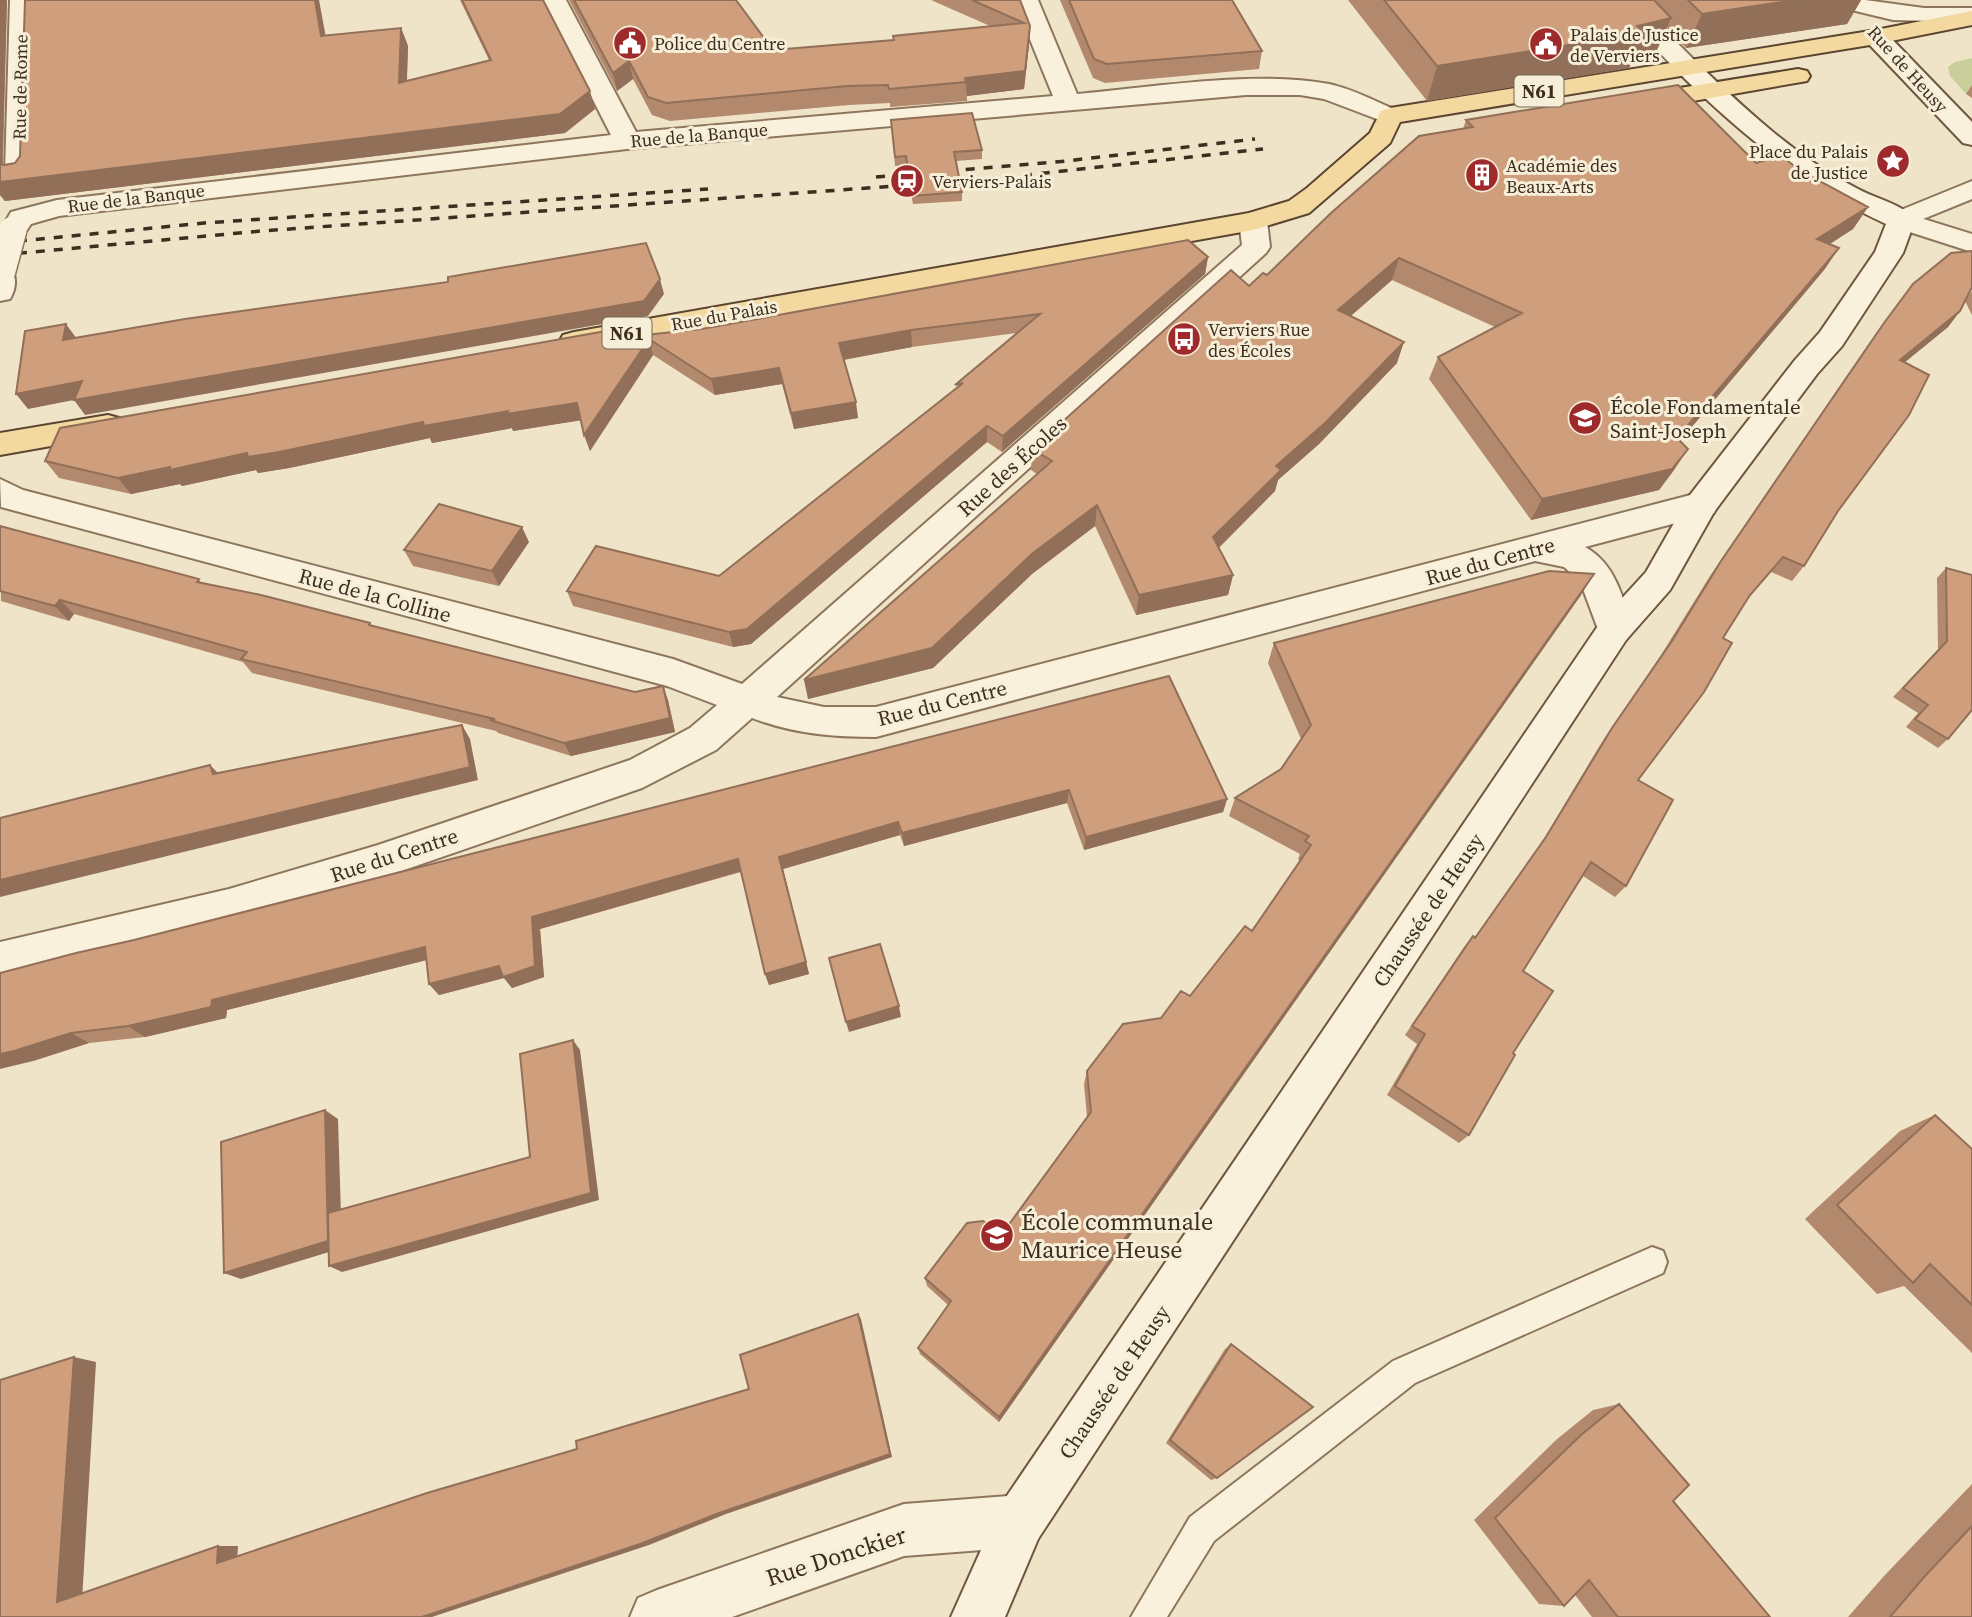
<svg xmlns="http://www.w3.org/2000/svg" width="1972" height="1617" font-family="'Source Serif 4',serif">
<style>
.green{fill:#c9cf9b}
.lines{fill:none;stroke-linecap:round;stroke-linejoin:round}
.service-casing{stroke:#8d765c;stroke-width:4}
.minor-casing{stroke:#8d765c;stroke-width:4}
.tertiary-casing{stroke:#8d765c;stroke-width:4}
.secondary-casing{stroke:#6f573f;stroke-width:4}
.primary-casing{stroke:#5b4430;stroke-width:4}
.service{fill:#faf1dc;fill-rule:evenodd}
.minor{fill:#faf1dc;fill-rule:evenodd}
.tertiary{fill:#faf1dc;fill-rule:evenodd}
.secondary{fill:#faf1dc;fill-rule:evenodd}
.primary{fill:#f3d9a0;fill-rule:evenodd}
.rail{stroke:#3d2e20;stroke-width:3.5;stroke-dasharray:9 9;stroke-linecap:butt}
.minor-bridge-casing{stroke:#8d765c;stroke-width:30;stroke-linecap:butt}
.minor-bridge{stroke:#faf1dc;stroke-width:27}
.wall{fill:#b2896c}
.shaded-wall{fill:#916f58}
.building{fill:#cf9f7d;stroke:#916f58;stroke-width:2}
.labels{text-anchor:middle;dominant-baseline:central;stroke-width:6;stroke-linejoin:round;paint-order:stroke}
.far-poi-label{font-size:18px;fill:#3d2e20;stroke:#f7eed8;text-anchor:start}
.far-street-label{font-size:18px;fill:#3d2e20;stroke:#f7eed8}
.shield{fill:#f7eed8;stroke:#756857;stroke-width:2}
.shield-label{font-size:19px;font-weight:bold;fill:#3d2e20}
.poi-label{font-size:21px;fill:#3d2e20;stroke:#f7eed8;text-anchor:start}
.street-label{font-size:21px;fill:#3d2e20;stroke:#f7eed8}
.near-poi-label{font-size:24px;fill:#3d2e20;stroke:#f7eed8;text-anchor:start}
.near-street-label{font-size:24px;fill:#3d2e20;stroke:#f7eed8}
</style>
<rect width="100%" height="100%" fill="#f0e4c8"/>
<path class="green" d="M1972 58V93L1966 94 1950 76 1948 67 1955 62Z"/>
<g class="lines">
<g class="service-casing">
<path id="service" d="M1652 1247 1663 1251 1667 1262 1663 1273 1415 1383 1214 1541 1167 1617H1131L1190 1517 1393 1361Z"/>
</g>
<g class="minor-casing">
<path id="minor" d="M10 0H34L31 173 27 179 18 181 9 179 5 173Z
M542 0H566L636 132 1053 96 1014 0H1038L1077 94C1154 87 1255 70 1329 84 1353 89 1376 102 1399 111L1403 116 1399 121 1390 124 1324 99 1300 95H1246L627 149 59 216 31 224 23 236 13 239 3 236 0 231 11 212 57 200 611 135Z
M1972 181V199L1901 228 1891 226 1887 220 1891 214Z
M1253 212 1263 215 1267 221 1270 247 1266 253 777 697 824 707H876L1702 492 1714 495 1718 504 1714 513 1585 547C1615 563 1624 599 1632 630L1626 640 1614 644 1602 640 1580 581 1564 567 1535 561 876 737C832 737 794 734 752 718L716 750 642 788 378 879 229 925 0 980V942L229 889 378 845 630 760 690 728 717 705 667 686 1 507 0 479 23 490 673 659 742 684 1242 245 1239 221 1243 215Z
M0 265 11 268C17 277 16 289 10 299L0 301Z
M1020 1495 1038 1503 1046 1521 1038 1539 1020 1547 904 1556 732 1617H630L638 1598 657 1590 904 1504Z"/>
</g>
<g class="tertiary-casing">
<path id="tertiary" d="M1610 0H1635L1697 63 1700 68 1697 73 1688 75 1679 73Z
M1837 0H1865L1924 8H1972V22L1893 20 1839 7Z
M1901 212 1972 234V252L1891 226 1887 220 1891 214Z"/>
</g>
<g class="secondary-casing">
<path id="secondary" d="M1876 30 1885 32 1972 122V145L1963 143 1867 42 1864 37 1867 32Z
M1688 61 1697 63C1746 110 1797 158 1858 189 1874 198 1905 205 1915 220L1903 253 1842 346 1817 374 1714 512 1670 590 1626 640 1038 1539 1005 1617H951L1002 1503 1602 620 1646 572 1690 495 1795 360 1820 332 1875 252 1886 224C1805 187 1742 135 1679 73L1676 68 1679 63Z"/>
</g>
<g class="primary-casing">
<path id="primary" d="M1972 11V25L1876 44 1400 122 1390 143 1309 213 1253 230 574 352 563 349 559 342 563 335 574 332 1249 213 1289 201 1307 188 1370 133 1381 111 1390 108 1876 30Z
M1798 69 1807 71 1810 76 1807 81 1636 111 1627 108 1623 103 1627 98 1636 95Z
M108 415 119 418 124 426 119 434 0 455V433Z"/>
</g>
<use href="#service" class="service"/>
<use href="#minor" class="minor"/>
<use href="#tertiary" class="tertiary"/>
<use href="#secondary" class="secondary"/>
<use href="#primary" class="primary"/>
<path class="rail" d="M876 177 1066 161 1255 139
M0 243 204 223 708 189
M0 255 261 231 981 180 1263 149"/>
<g class="minor-bridge-casing">
<path id="minor-bridge" d="M1 274 13 230"/>
</g>
<use href="#minor-bridge" class="minor-bridge"/>
</g>
<path class="wall" d="M0 0H7L3 165H4L15 163 326 35 401 28 408 46 407 80 489 60 460 0H543L595 109 565 133 5 201 0 195Z
M569 0H736L773 50 893 40V36L990 26 931 0H1020L1030 26 1029 45 1024 89 967 96V101L890 107V103L849 105 670 121 652 115 633 79 617 91Z
M1060 0H1232L1262 51 1259 69 1105 83 1093 78Z
M1348 0H1861L1847 24 1686 48 1667 28 1656 52 1634 57 1629 68 1427 101Z
M1972 85V98L1966 94Z
M891 120 982 150V159L956 161 962 192V201L913 204 906 165 895 166Z
M1466 120 1799 170 1868 207 1853 229 1830 244 1839 248 1824 270 1680 441 1674 470 1659 490 1531 520 1429 379 1438 357 1495 327 1392 280 1351 316 1397 363 1319 444 1278 480 1275 491 1219 548 1233 575 1228 595 1136 615 1095 526 1032 574 933 668 808 699 1037 474 1031 470 1032 449 1249 286 1267 275 1463 129Z
M1208 257 1205 274 1002 452 987 442 751 644 733 647 573 606 567 591 719 576 955 390 1016 333 912 347 844 360 858 418 794 429 782 384 715 395 653 355 590 451 581 420 513 431 512 428 432 443 430 438 289 468 258 473 256 470 182 486 180 484 131 494 59 478 45 461 626 337 702 329Z
M1913 284 1967 298 1972 291V315L1965 301 1960 311 1948 327 1905 362 1838 511 1804 566 1792 581 1771 572 1747 600 1723 638 1638 780 1626 886 1615 897 1583 876 1523 971 1513 1053 1469 1135 1459 1143 1387 1095 1417 1044 1405 1035 1464 947 1473 936 1475 938 1537 850 1602 742 1661 655 1710 576 1872 339Z
M0 526 199 579 201 583 370 623 372 626 623 689 668 700 675 732 571 756 498 733 496 731 252 673 243 662 74 614 69 621 1 601Z
M529 542 499 586 413 566 404 550Z
M1946 568 1948 739 1938 748 1906 727 1918 713 1893 697 1938 650 1937 578Z
M1581 595 999 1422 920 1354 918 1348 948 1305 927 1286 925 1278 1002 1234 1087 1117 1084 1084 1087 1071 1161 1018 1190 996 1252 931 1300 861 1298 859 1300 854 1229 816 1235 798 1281 769 1301 739 1268 663 1274 643Z
M1169 676 1227 799 1223 812 1084 850 1067 803 904 846 900 835 783 869 809 974 769 985 765 974 741 872 540 929 544 977 512 988 504 978 439 995 429 984 426 960 227 1010 226 1018 145 1037 89 1043 33 1061 134 940Z
M1935 1115 1972 1149V1353L1904 1286 1877 1294 1805 1219 1900 1131Z
M1231 1344 1217 1478 1211 1480 1166 1443 1225 1349Z
M1619 1404 1673 1501 1770 1617H1592L1575 1595 1564 1606 1539 1604 1474 1520 1556 1440 1593 1410Z
M1972 1484V1617H1848L1884 1576Z"/>
<path class="shaded-wall" d="M0 0H7L2 173 0 171Z
M315 0H319L329 54 321 36Z
M1796 0H1861L1847 24 1686 48 1702 14Z
M1671 18 1656 52 1634 57 1629 68 1427 101 1437 66Z
M1030 26 1029 45 1024 89 967 96 965 78Z
M401 28 408 46 406 101 399 83Z
M629 61 633 79 617 91 613 73Z
M590 91 595 109 565 133 5 201 0 195V182Z
M1868 207 1853 229 1803 261 1817 239Z
M1839 248 1824 270 1664 460 1677 438Z
M1208 257 1205 274 1002 452 1003 436Z
M1399 258 1392 280 1332 332 1338 310Z
M660 279 664 294 648 316 85 415 74 400Z
M1960 311 1948 327 1888 376 1900 360Z
M66 324 77 339 63 340Z
M623 328 628 345 616 338Z
M911 330 912 347 841 360 839 343Z
M649 339 653 355 590 451 584 435Z
M1404 342 1397 363 1319 444 1278 480 1275 491 1208 558 1213 537 1276 466Z
M779 368 782 384 715 395 711 379Z
M82 381 94 396 28 409 16 394Z
M856 402 858 418 794 429 791 413Z
M577 403 583 420 513 431 512 428 432 443 430 438 289 468 258 473 256 470 182 486 180 484 131 494 118 478 247 453 423 422Z
M987 426V442L751 644 733 647 729 632Z
M1688 449 1674 470 1659 490 1531 520 1542 499Z
M1097 505 1095 526 1032 574 933 668 808 699 804 680 1033 553Z
M522 527 529 542 499 586 492 571Z
M1594 574 1581 595 999 1422V1417Z
M1233 575 1228 595 1136 615 1139 595Z
M60 600 74 614 69 621 55 606Z
M663 686 668 700 675 732 571 756 564 743Z
M462 725 470 739 478 780 0 897V880Z
M210 765 223 778 213 774Z
M1069 790 1067 803 904 846 902 833Z
M1227 799 1223 812 1084 850 1086 837Z
M898 822 900 835 783 869 809 974 769 985 765 974 779 857Z
M738 859 742 871 540 929 544 977 512 988 504 978 439 995 429 984 532 917Z
M425 947 435 958 227 1010 226 1018 145 1037 128 1026 212 1000Z
M899 1006 901 1017 849 1032 846 1022Z
M71 1033 89 1043 33 1061 0 1069V1054Z
M573 1040 580 1050 599 1200 342 1272 329 1266 591 1193Z
M325 1110 338 1119 342 1248 241 1279 224 1273Z
M858 1314 861 1319 892 1457 726 1514 649 1545 432 1617H422Z
M74 1357 96 1362 82 1601 57 1602Z
M218 1546H238L237 1563H217Z"/>
<path class="building" d="M25 0H315L321 36 401 28 399 83 491 60 462 0H543L590 91 560 114 0 182V164L4 165 15 163 20 156Z
M574 0H736L773 50 894 40 893 36 1024 23 972 0H1020L1030 26 1025 71 965 78 966 82 889 89 888 85 847 86 666 103 648 97 629 61 613 73Z
M1069 0H1232L1262 51 1107 64 1094 59Z
M1384 0H1654L1671 18 1637 26 1644 33 1437 66Z
M1688 0H1796L1702 14Z
M1678 85 1756 163 1782 156 1799 170 1868 207 1817 239 1839 248 1677 438 1688 449 1672 469 1542 499 1438 357 1522 313 1399 258 1338 310 1404 342 1325 423 1276 466 1281 470 1213 537 1233 575 1139 595 1097 505 1033 553 932 648 804 680 1052 461 1032 449 1231 270 1249 286 1263 273 1267 275 1331 213 1419 136 1473 127 1466 120Z
M972 113 982 150 954 152 962 192 912 196 906 156 895 157 891 120Z
M1188 240 1208 257 1003 436 987 426 747 629 729 632 567 591 596 546 719 576 963 383 955 385 1040 314 911 330 839 343 856 402 791 413 779 368 711 379 649 339 584 435 577 403 506 414 508 411 424 426 423 422 279 452 248 457 247 453 170 470V467L118 478 45 461 60 428 623 328 616 338 702 329Z
M646 243 660 279 644 301 74 400 82 381 16 394 25 331 66 324 63 340 185 319 448 282V277Z
M1972 251V287L1960 311 1900 360 1929 375 1909 415 1838 511 1804 566 1783 557 1750 595 1723 638 1732 643 1704 692 1638 780 1673 800 1626 886 1591 862 1523 971 1553 991 1513 1053 1515 1055 1469 1135 1395 1086 1425 1034 1412 1026 1473 936 1475 938 1546 837 1612 728 1672 641 1721 561 1884 323 1913 284 1951 253Z
M439 504 522 527 492 571 404 550Z
M0 526 199 579 197 582 261 595 370 623 369 625 623 689 635 692 663 686 670 718 564 743 490 720 495 719 241 659 247 652 60 600 55 606 0 591Z
M1946 568 1972 575V710L1948 739 1915 719 1928 705 1903 688 1947 641Z
M1549 571 1594 574 999 1417 918 1348 951 1301 925 1278 967 1223 983 1221 1002 1234 1091 1112 1087 1071 1123 1024 1161 1018 1181 991 1190 996 1245 926 1252 931 1311 845 1305 841 1309 836 1235 798 1281 769 1311 725 1274 643Z
M1169 676 1227 799 1086 837 1069 790 902 833 898 822 779 857 806 962 765 974 738 859 532 917 535 966 503 977 499 966 429 984 425 947 212 1000 211 1007 128 1026 71 1033 14 1051 0 1054V973L76 953 134 940Z
M462 725 470 767 0 880V818L210 765 213 774Z
M880 944 899 1006 846 1022 829 958Z
M573 1040 591 1193 329 1266 328 1213 530 1157 520 1054Z
M325 1110 328 1241 224 1273 221 1142Z
M1935 1115 1972 1149V1305L1930 1264 1913 1283 1837 1205Z
M858 1314 890 1454 719 1513 640 1544 422 1617H0V1380L74 1357 57 1602 218 1546 217 1563 427 1493 577 1449 576 1441 749 1389 740 1355Z
M1231 1344 1313 1407 1217 1478 1170 1440Z
M1619 1404 1689 1485 1673 1501 1770 1617H1618L1589 1580 1564 1606 1495 1518 1581 1435Z
M1972 1526V1617H1890L1925 1576Z"/>
<defs>
<g id="civic-disc" transform="scale(1.75)"><circle r="9.5" fill="#9e2a2b" stroke="#f7eed8"/><path d="M-.6-6.5H3V-4.5H.6V-3L4-1V1h2V6H-6V1h2V-1L-.6-3ZM-1.2 2.5V6h2.4V2.5Z" fill="#fff"/></g>
<g id="sight-disc" transform="scale(1.75)"><circle r="9.5" fill="#9e2a2b" stroke="#f7eed8"/><path d="M0-6L1.8-2.2L6-1.7L2.9 1.2L3.7 5.4L0 3.3L-3.7 5.4L-2.9 1.2L-6-1.7L-1.8-2.2Z" fill="#fff"/></g>
<g id="building-disc" transform="scale(1.75)"><circle r="9.5" fill="#9e2a2b" stroke="#f7eed8"/><path d="M-4-6H4V6H1V3H-1V6H-4ZM-2.5-4.3h1.7v1.8h-1.7ZM.8-4.3h1.7v1.8H.8ZM-2.5-1h1.7V.8h-1.7ZM.8-1h1.7V.8H.8Z" fill="#fff"/></g>
<g id="station-disc" transform="scale(1.75)"><circle r="9.5" fill="#9e2a2b" stroke="#f7eed8"/><path d="M-3-6H3Q5-6 5-4V2Q5 4 3 4L4.5 6H3L1.5 4h-3L-3 6H-4.5L-3 4Q-5 4-5 2V-4Q-5-6-3-6ZM-3.5-4v3h7v-3ZM-3.5 1v1.5H-2V1ZM2 1v1.5H3.5V1Z" fill="#fff"/></g>
<g id="bus-disc" transform="scale(1.75)"><circle r="9.5" fill="#9e2a2b" stroke="#f7eed8"/><path d="M-5-6H5V4H4V6H2V4H-2V6H-4V4H-5ZM-3.5-4V0h7V-4ZM-3.5 1.2v1.5H-2V1.2ZM2 1.2v1.5H3.5V1.2Z" fill="#fff"/></g>
<g id="school-disc" transform="scale(1.75)"><circle r="9.5" fill="#9e2a2b" stroke="#f7eed8"/><path d="M0-5L7-2L0 1L-7-2ZM-4 1L0 2.5L4 1V4Q0 6-4 4Z" fill="#fff"/></g>
</defs>
<g fill-rule="evenodd">
<use href="#civic-disc" x="630" y="43"/>
<use href="#civic-disc" x="1546" y="44"/>
<use href="#sight-disc" x="1893" y="161"/>
<use href="#building-disc" x="1482" y="175"/>
<use href="#station-disc" x="907" y="181"/>
<use href="#bus-disc" x="1184" y="339"/>
<use href="#school-disc" x="1585" y="418"/>
<use href="#school-disc" x="997" y="1235"/>
</g>
<g class="labels">
<g class="far-poi-label">
<text x="1570" y="34">Palais de Justice<tspan x="1570" dy="21">de Verviers</tspan></text>
<text x="654" y="43">Police du Centre</text>
<text x="1868" y="151" text-anchor="end">Place du Palais<tspan x="1868" dy="21">de Justice</tspan></text>
<text x="1506" y="165">Académie des<tspan x="1506" dy="21">Beaux-Arts</tspan></text>
<text x="932" y="181">Verviers-Palais</text>
<text x="1208" y="329">Verviers Rue<tspan x="1208" dy="21">des Écoles</tspan></text>
</g>
<g class="far-street-label">
<text transform="translate(1908 69) rotate(48)">Rue de Heusy</text>
<text transform="translate(20 87) rotate(-89)">Rue de Rome</text>
<text transform="translate(699 135) rotate(-5)">Rue de la Banque</text>
<text transform="translate(136 198) rotate(-7)">Rue de la Banque</text>
<text transform="translate(724 315) rotate(-10)">Rue du Palais</text>
</g>
<g class="shield">
<rect x="1514.5" y="75.5" width="49" height="31" rx="5"/>
<rect x="602.5" y="317.5" width="49" height="31" rx="5"/>
</g>
<g class="shield-label">
<text x="1539" y="91">N61</text>
<text x="627" y="333">N61</text>
</g>
<g class="poi-label">
<text x="1610" y="406">École Fondamentale<tspan x="1610" dy="24">Saint-Joseph</tspan></text>
</g>
<g class="street-label">
<text transform="translate(1012 466) rotate(-42)">Rue des Écoles</text>
<text transform="translate(1490 561) rotate(-15)">Rue du Centre</text>
<text transform="translate(375 595) rotate(15)">Rue de la Colline</text>
<text transform="translate(942 703) rotate(-14)">Rue du Centre</text>
<text transform="translate(394 855) rotate(-18)">Rue du Centre</text>
<text transform="translate(1428 910) rotate(-56)">Chaussée de Heusy</text>
<text transform="translate(1114 1382) rotate(-56)">Chaussée de Heusy</text>
</g>
<g class="near-poi-label">
<text x="1021" y="1221">École communale<tspan x="1021" dy="28">Maurice Heuse</tspan></text>
</g>
<g class="near-street-label">
<text transform="translate(836 1556) rotate(-18)">Rue Donckier</text>
</g>
</g>
</svg>
